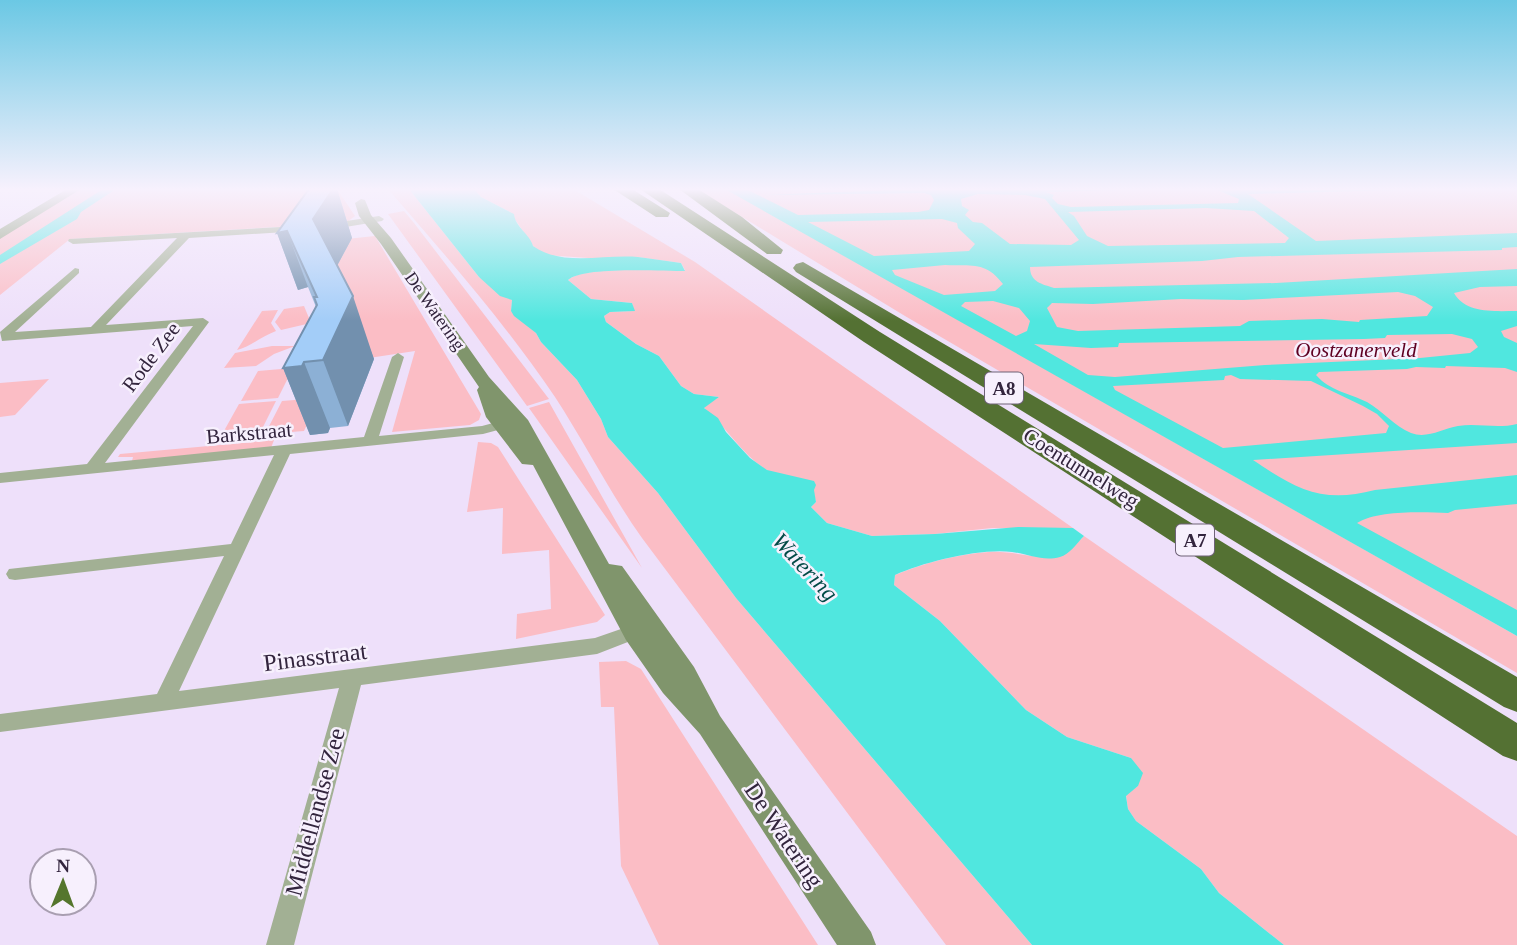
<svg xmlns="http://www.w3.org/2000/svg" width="1517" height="945" font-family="Georgia,serif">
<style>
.green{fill:#fbbdc5}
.water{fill:#50e7df;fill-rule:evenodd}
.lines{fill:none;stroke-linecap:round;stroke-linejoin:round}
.street{fill:#a2b094;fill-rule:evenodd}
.secondary{fill:#80956c;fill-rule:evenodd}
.highway{fill:#547133;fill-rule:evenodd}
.wall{fill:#8cb0d5}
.shaded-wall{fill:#7290ae}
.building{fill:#a3cdf8;stroke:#7290ae;stroke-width:2}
.labels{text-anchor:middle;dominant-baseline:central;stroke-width:5;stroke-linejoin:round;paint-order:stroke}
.far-street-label{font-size:18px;fill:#33253e;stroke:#f7f0fd}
.shield{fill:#f7f0fd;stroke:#6e6277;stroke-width:2}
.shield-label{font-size:19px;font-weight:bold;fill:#33253e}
.park-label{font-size:21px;font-style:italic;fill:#5f0022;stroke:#f7f0fd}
.street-label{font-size:21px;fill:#33253e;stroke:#f7f0fd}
.water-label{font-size:23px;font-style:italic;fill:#034a47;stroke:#f7f0fd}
.near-street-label{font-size:24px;fill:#33253e;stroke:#f7f0fd}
</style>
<rect width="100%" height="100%" fill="#eee0fa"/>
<path class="green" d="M80 189H337L355 216 347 222 329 224 70 239 0 295V236Z
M388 189H409L479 277 512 300 511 311 536 333 541 342 577 380 601 419 608 437 658 493 736 598 1032 945H946L642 538C610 493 585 443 555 397 505 323 446 256 388 189Z
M474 189H573L695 262 1073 528H992L935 534 872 536 827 523 811 507 816 502C810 467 787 483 765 469 741 453 727 428 706 410L704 407 719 397 694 394 681 386 659 356 636 344 606 322 604 316 610 312 634 311 632 303 591 299 568 280C583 265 661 271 685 270L681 263 637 257 603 259 545 255 533 246 510 212 481 197Z
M696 189H1517V622L787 223 1517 636V673L905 316Z
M404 211 414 223 549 399 527 406 388 214Z
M375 236 481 414 479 420 470 425 392 432 415 351 369 358 327 274 346 239Z
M304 306 311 323 281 330 275 322 284 309Z
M278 310 271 323 276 331C262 336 250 347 237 350L262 311Z
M272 346H295L274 354 256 366 224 368 235 353Z
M293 368 278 398 241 401 258 371Z
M49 379 15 415 0 417V383Z
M319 398 304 431 265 434 282 401Z
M276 401 259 435 220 438 239 404Z
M549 402 642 568 529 408Z
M274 440 271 448 132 461 133 457H118L120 454Z
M478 442 491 443 498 447 605 615 597 622 516 639 517 614 551 609 549 550 502 554 503 508 467 512Z
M1084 536 1517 836V945H1284L1219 893 1201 869 1136 821 1128 809 1126 795 1138 786 1131 758 1067 737 1026 710 940 621 894 585 895 575C923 563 959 554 989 552 1029 550 1052 572 1084 536Z
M626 661 641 669 818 945H659L621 866 614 707H601L599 662Z"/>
<path class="water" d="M103 189H116L81 212 77 219 0 264V255Z
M409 189H474L481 197 514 214C515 227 530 234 533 246 563 267 603 254 638 257 653 259 667 261 681 263L685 271C662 271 582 266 568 280L591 299 632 303 635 311 610 312 604 316 606 322 636 344 659 356 681 386 694 394 719 397 704 408 718 418 726 432 750 458 767 470 814 481 816 485 814 490 816 502 811 507 827 523 872 536 935 534 1018 527 1073 528 1084 536C1077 543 1069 555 1060 557 1043 562 1028 554 1012 552 980 548 924 562 895 575L894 585 940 621 1026 710 1067 737 1131 758 1143 773 1138 786 1126 796 1128 809 1136 821 1201 869 1219 893 1284 945H1032L736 598 658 493 608 437 601 419 577 380 541 342 536 333 514 316 511 311 512 300 500 296 479 277Z
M725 189H746L798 215 918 212 929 210 934 200 931 195 924 193 765 195 912 189H1433L1248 194 1316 241 1517 233V247L1502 248V250L1238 257 1202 261 1030 267C1030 282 1042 284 1054 288L1276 283 1517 269V286L1480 287 1454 293C1466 314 1495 311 1517 311V326L1501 331 1504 337 1517 343V372L1505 368 1446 366 1445 368 1416 367 1407 369 1319 372 1316 375C1330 391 1349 393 1367 402 1383 411 1394 426 1411 433 1427 439 1442 429 1458 426 1478 423 1497 429 1517 424V443L1253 460C1296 489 1322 504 1375 490L1517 475V504L1455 510 1448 513C1423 512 1378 510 1357 523L1517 610V636ZM1156 189 1217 190 1239 199 1238 203 1071 207 1058 204 1052 198 1054 195 1046 192ZM978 194 1025 195 1045 199 1079 240 1071 245 1010 244 982 223 973 222 965 215 969 210 962 206 961 199ZM1206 208 1254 211 1289 238 1285 243 1108 246 1087 236 1074 216 1068 212ZM942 219 957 223 958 228 975 244 969 251 874 256 808 222ZM945 265C971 266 986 261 1003 284L995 291 944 295 895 275 892 270ZM1398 292 1415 296 1433 307 1427 316 1360 320 1359 322 1322 319 1249 321 1240 326 1078 331 1057 327 1047 308 1052 303 1093 304 1181 299 1243 300ZM993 301 1019 308 1030 321 1027 331 1016 336 961 306 965 302ZM1452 334 1472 339 1478 347 1470 353 1420 358 1265 365 1115 377 1088 375 1034 344 1091 348 1118 347 1119 343 1364 339 1385 338 1387 335ZM1231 375 1240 379 1311 381 1363 406 1377 414 1389 426 1386 433 1223 448 1115 390 1113 386 1224 380 1225 376Z"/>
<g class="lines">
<path class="street" d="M379 216 384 219 382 221 327 230 322 227 327 224Z
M298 226 301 227V231L189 238 106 325 203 318 209 322 105 463 364 437 392 357 398 353 404 357 379 436 482 426 512 418 519 422 517 425 483 434 290 454 179 691 595 638 644 621 651 623 654 628 651 633 597 654 361 685 294 945H266L339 688 0 732V714L157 694 224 556 15 580 9 579 6 574 9 569 231 544 274 455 0 483V473L87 464 193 326 2 341 0 332 75 268 79 269V273L15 332 91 327 177 238 73 244 68 241 69 239Z"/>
<path class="secondary" d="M67 189H81L0 239V229Z
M361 199 365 200 371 215 391 238 489 377 528 420 609 564 622 566 694 667 720 716 871 932 876 945H837L700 734 663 693 626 640 533 465 522 464 486 417 477 390 479 387 381 244 359 216 355 203Z"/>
<path class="highway" d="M613 189H632L670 213 668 217H656Z
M640 189H659L880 332 1517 723V761L1503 756 864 342Z
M679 189H698L742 217 783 250 781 254H767Z
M803 262 1517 677V712L1504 707 796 272 793 268 796 264Z"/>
</g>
<path class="wall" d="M309 189H337L352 238 337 266 374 359 348 426 330 428 328 433 310 435 283 368 316 307 308 287 298 290 277 233Z"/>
<path class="shaded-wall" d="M333 189H337L352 238 332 275 313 219Z
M287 231 308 287 298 290 277 233Z
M353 296 374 359 348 426 323 360Z
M304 362 330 428 328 433 310 435 283 368Z"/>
<path class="building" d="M309 189H333L313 219 353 296 323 360 304 362 302 366 283 368 317 305 314 297H317L287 231 277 233Z"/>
<linearGradient id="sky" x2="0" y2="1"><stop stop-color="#6bc8e4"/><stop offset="0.59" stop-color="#f7f1fd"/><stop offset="1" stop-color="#f7f1fd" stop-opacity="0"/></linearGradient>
<rect width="1517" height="321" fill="url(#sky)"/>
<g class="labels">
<g class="far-street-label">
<text transform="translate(435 311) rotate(55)">De Watering</text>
</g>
<g class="shield">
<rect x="985" y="372.5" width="38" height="31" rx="5"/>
<rect x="1176" y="524.5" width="38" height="31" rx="5"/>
</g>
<g class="shield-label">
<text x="1004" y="388">A8</text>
<text x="1195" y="540">A7</text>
</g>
<g class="park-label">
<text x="1356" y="350">Oostzanerveld</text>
</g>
<g class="street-label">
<text transform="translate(151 357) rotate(-53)">Rode Zee</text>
<text transform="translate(249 433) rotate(-5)">Barkstraat</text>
<text transform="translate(1081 468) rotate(32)">Coentunnelweg</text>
</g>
<g class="water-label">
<text transform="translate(805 567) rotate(47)">Watering</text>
</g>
<g class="near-street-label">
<text transform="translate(315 657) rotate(-7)">Pinasstraat</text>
<text transform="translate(315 812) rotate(-75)">Middellandse Zee</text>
<text transform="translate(784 835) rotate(56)">De Watering</text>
</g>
</g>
<g transform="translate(63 882) rotate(1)"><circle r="33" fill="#f7f0fd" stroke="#a99fb1" stroke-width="2"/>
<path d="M0-5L12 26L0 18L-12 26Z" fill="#55762d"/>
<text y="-10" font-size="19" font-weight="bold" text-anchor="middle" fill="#33253e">N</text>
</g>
</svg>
